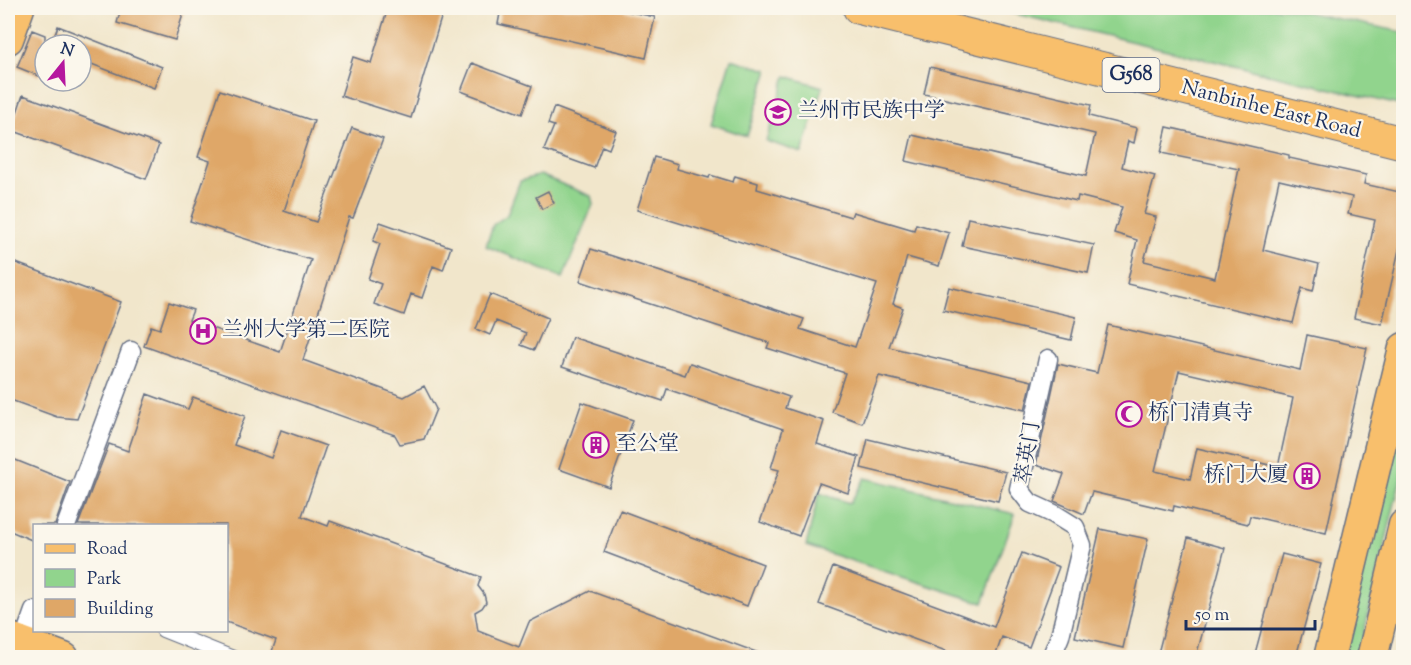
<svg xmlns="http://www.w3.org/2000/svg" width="1411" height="665" font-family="'Sorts Mill Goudy','Noto Serif SC',serif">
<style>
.green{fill:#91d48d;stroke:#568276;stroke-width:1.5}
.building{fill:#dfa767;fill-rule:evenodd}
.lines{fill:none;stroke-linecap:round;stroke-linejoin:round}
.pedestrian-casing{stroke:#666f84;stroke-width:16}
.minor-casing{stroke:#666f84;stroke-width:21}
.primary-casing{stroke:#666f84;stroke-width:33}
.trunk-casing{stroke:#666f84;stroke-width:34}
.pedestrian{stroke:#fff;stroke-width:14}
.minor{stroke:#fff;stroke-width:18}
.primary{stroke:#f8bf6c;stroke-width:30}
.trunk{stroke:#f8bf6c;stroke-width:32}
.labels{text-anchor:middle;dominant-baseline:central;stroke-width:4.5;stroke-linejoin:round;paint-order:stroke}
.shield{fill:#fbf7ec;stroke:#5e6b89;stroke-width:1.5}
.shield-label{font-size:20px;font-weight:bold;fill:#1b2f5e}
.street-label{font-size:21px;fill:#1b2f5e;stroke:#fbf7ec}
.poi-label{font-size:21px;fill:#1b2f5e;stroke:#fbf7ec;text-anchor:start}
</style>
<rect width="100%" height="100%" fill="#fbf7ec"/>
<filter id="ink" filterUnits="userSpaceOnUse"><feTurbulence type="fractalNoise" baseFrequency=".0167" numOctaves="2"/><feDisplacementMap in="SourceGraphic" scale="12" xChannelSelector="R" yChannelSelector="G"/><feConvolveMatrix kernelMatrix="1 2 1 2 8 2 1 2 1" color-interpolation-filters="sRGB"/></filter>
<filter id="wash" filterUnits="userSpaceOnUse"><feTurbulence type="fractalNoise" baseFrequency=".008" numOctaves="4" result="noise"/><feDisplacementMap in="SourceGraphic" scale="24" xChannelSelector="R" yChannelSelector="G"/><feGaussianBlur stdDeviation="1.35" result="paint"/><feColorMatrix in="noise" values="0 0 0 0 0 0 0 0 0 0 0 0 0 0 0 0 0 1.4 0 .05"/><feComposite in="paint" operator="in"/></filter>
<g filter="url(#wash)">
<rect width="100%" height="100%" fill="#f1e6cb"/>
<path class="green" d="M991 8H1285L1403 32V106Z
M731 59 768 70 747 136 711 124Z
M786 76 823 87 802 153 766 141Z
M540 175 591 196 593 204 563 278 486 246 493 225 507 215 520 181Z
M1403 392V469L1358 657 1340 658Z
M865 478 1015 514 983 603 806 546 819 493 850 503Z"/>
<g id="blocks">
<path class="building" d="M121 8H185L175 40 117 23Z
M388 8H444L411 118 341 96 353 57 371 63Z
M501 8H612L655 17 646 58 498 24Z
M58 26 162 67 154 88 81 60V45H51Z
M32 30 45 35V61L39 76 17 67Z
M472 63 532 86 522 114 461 91Z
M930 67 1091 105 1089 116 1137 128 1134 143 1128 141 1122 167 1155 176 1144 214 1156 217 1144 261 1215 278 1239 169 1161 153 1167 127 1289 155V158L1366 175 1364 184 1404 193V228L1382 324 1354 318 1375 220 1348 214 1352 197 1279 180 1263 250 1319 264 1313 291 1302 288 1293 323 1127 284 1137 240 1114 233 1122 207 1078 196 1077 201 906 161 912 135 1086 176 1095 134 924 94Z
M220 90 314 121 284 211 316 222 352 128 383 139 353 218 349 217 303 360 404 397 424 386 436 409 424 439 400 444 395 435 144 346 151 326 160 329 169 302 193 310 189 320 280 352 311 260 190 221 210 161 198 157Z
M23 95 159 145 146 179 11 130Z
M554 107 616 131 609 149 602 146 594 168 544 150 554 126 548 124Z
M654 157 678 164 677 169 709 178 710 175 733 182 735 176 758 183 757 189 851 217 853 212 914 230 916 224 949 233 939 266 907 257 893 304 903 308 889 347 1032 381 1025 410 879 376 862 423 832 412 845 373 767 348 769 343 580 281 591 249 804 319 800 329 855 347 877 284 637 210Z
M548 191 554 203 542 209 536 197Z
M968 218 1094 245 1088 273 962 246Z
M380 222 451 247 443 270 433 266 422 298 411 294 404 315 374 304 381 284 368 279 380 244 373 241Z
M8 260 121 302 77 419 57 417 8 399Z
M949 287 1076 317 1071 340 943 310Z
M490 294 548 318 534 350 521 345 526 333 496 321 490 335 476 329Z
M1108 325 1300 370 1307 335 1367 348 1326 533 1250 516 1248 524 1174 506 1173 511 1092 492 1084 514 1054 501 1064 474 1036 465 1058 364 1097 373ZM1179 371 1293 398 1278 467 1197 448 1190 479 1155 471Z
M572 337 685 375 690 363 789 397 785 408 824 421 817 444 859 457 848 493 819 483 799 536 760 522 779 470 771 468 783 429 667 389 663 401 562 367Z
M147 394 188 409 193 397 245 416 234 445 271 458 281 430 326 446 302 516 328 526 330 521 481 577 478 586 484 594 486 602 482 608 475 612 478 631 519 647 529 622 590 591 767 656V657H270L276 640 226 622V525H78L109 444 128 451Z
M582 402 633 420 609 487 559 469Z
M868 439 1006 472 998 501 861 468Z
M8 457 70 482 55 525H34V541L8 530Z
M620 510 763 564 747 606 604 552Z
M1100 529 1148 539 1123 648 1075 637Z
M1188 538 1225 548 1196 657H1157Z
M1022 553 1059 567 1029 647 1002 637 995 657H962L819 604 833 567 994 627Z
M1282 554 1321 564 1296 657H1254Z"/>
</g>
</g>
<g filter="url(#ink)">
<use href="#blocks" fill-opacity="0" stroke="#666f84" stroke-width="1.5"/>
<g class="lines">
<g class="pedestrian-casing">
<path id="pedestrian" d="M163 630 233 658"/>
</g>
<g class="minor-casing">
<path id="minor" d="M1048 359 1019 489 1030 503 1054 514 1075 527 1082 545 1060 636 1051 658
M66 526 131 351
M23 642 34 611"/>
</g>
<g class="primary-casing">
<path id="primary" d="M8 39 19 8
M8 637 64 658
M1329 658 1404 348
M1372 658 1404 525"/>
</g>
<g class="trunk-casing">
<path id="trunk" d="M859 8 1404 143"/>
</g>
<use href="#pedestrian" class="pedestrian"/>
<use href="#minor" class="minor"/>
<use href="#primary" class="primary"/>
<use href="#trunk" class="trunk"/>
</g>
</g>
<defs>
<g id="school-ring" transform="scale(1.35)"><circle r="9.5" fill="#fbf7ec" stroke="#b5179e" stroke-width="1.5"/><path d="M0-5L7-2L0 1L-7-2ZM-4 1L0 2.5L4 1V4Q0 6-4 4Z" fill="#b5179e"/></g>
<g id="hospital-ring" transform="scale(1.35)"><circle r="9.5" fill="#fbf7ec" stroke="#b5179e" stroke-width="1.5"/><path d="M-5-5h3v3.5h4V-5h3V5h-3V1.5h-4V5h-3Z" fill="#b5179e"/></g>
<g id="mosque-ring" transform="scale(1.35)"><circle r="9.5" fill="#fbf7ec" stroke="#b5179e" stroke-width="1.5"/><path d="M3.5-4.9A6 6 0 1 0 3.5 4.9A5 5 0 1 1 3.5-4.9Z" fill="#b5179e"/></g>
<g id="building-ring" transform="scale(1.35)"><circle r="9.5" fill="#fbf7ec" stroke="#b5179e" stroke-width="1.5"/><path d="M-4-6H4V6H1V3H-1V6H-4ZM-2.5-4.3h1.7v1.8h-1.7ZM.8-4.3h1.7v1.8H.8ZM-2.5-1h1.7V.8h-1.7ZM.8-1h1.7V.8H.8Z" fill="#b5179e"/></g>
</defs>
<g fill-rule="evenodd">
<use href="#school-ring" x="778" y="112"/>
<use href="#hospital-ring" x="203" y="331"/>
<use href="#mosque-ring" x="1129" y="414"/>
<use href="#building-ring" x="596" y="445"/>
<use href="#building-ring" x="1307" y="476"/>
</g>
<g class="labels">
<rect class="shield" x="1102.5" y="58" width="57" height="34" rx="4.5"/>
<g class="shield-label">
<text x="1131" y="75">G568</text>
</g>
<g class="street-label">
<text transform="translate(1271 110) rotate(14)">Nanbinhe East Road</text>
<text transform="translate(1029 453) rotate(-81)">萃英门</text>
</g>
<g class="poi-label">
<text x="798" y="112">兰州市民族中学</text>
<text x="222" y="331">兰州大学第二医院</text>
<text x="1148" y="414">桥门清真寺</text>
<text x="616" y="445">至公堂</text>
<text x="1288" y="476" text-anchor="end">桥门大厦</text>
</g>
</g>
<rect width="1411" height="665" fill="none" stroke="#fbf7ec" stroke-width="30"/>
<rect x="33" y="524" width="195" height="108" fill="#fbf7ec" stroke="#a1a7b3" stroke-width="1.5"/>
<rect x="45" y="544" width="30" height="9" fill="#f8bf6c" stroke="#a1a7b3" stroke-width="1.5"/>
<text x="87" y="554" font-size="18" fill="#1b2f5e">Road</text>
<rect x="45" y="569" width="30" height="18" fill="#91d48d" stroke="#a1a7b3" stroke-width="1.5"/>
<text x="87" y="584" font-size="18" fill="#1b2f5e">Park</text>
<rect x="45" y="599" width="30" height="18" fill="#dfa767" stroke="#a1a7b3" stroke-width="1.5"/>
<text x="87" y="614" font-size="18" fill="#1b2f5e">Building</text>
<g transform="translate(63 63) rotate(18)"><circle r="28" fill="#fbf7ec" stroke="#a1a7b3" stroke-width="1.5"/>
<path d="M0-4.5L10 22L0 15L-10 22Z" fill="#b5179e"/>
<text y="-9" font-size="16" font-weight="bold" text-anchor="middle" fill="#1b2f5e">N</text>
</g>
<path d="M1186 620v9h129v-9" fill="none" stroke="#1b2f5e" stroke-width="3"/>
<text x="1195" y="620" font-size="18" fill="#1b2f5e" stroke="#fbf7ec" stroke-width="4.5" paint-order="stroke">50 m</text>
</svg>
